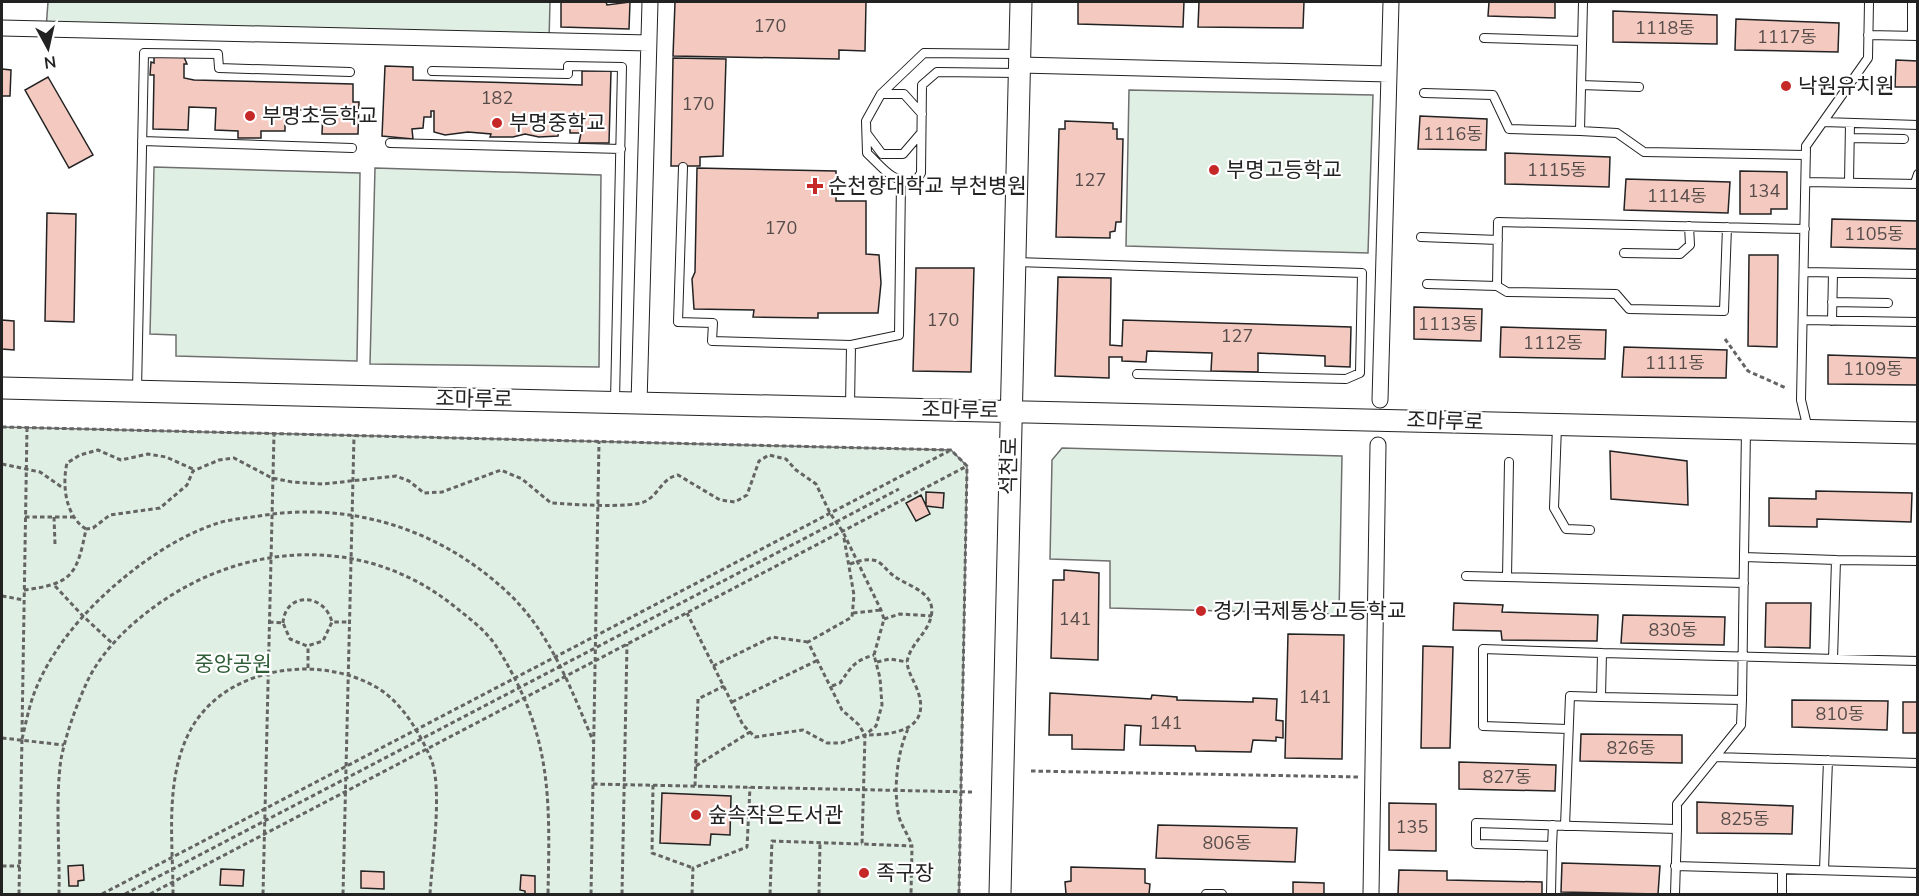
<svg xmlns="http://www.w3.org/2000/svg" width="1919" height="896" font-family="'Nunito Sans','Noto Sans KR',sans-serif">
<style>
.green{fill:#e0efe3;stroke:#6f6f6f;stroke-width:1.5}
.building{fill:#f3c9c0;stroke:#222;stroke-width:1.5}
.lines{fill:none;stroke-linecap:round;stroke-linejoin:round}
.lane-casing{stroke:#222;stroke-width:10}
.street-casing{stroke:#222;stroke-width:17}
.secondary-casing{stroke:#222;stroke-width:23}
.path{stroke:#646464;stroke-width:3;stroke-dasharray:4.5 3;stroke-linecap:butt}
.lane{stroke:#fff;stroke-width:8}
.street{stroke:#fff;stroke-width:15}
.secondary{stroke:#fff;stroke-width:21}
.poi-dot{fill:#c62828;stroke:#fff;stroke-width:2}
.labels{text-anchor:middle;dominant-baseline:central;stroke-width:4.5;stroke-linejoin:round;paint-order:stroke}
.number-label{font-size:18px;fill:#564c4a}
.poi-label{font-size:21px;fill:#222;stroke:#fff;text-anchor:start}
.street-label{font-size:21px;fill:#222;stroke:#fff}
.park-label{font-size:21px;fill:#2f5e38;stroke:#fff}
</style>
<rect width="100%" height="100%" fill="#fff"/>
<path class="green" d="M48 2H550L549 41 46 29Z
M1129 90 1373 95 1368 253 1126 246Z
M154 167 360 173 357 361 176 356V335L150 334Z
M375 168 601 175 599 367 370 364Z
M2 427 951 450 967 466 959 894H2Z
M1062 448 1342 456 1339 614 1110 608V561L1050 559 1052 460Z"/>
<path class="building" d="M561 2H606L607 5 630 2 629 29 561 27Z
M675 2H866L865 51 839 50V59L673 56Z
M1078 2H1184L1183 27 1078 24Z
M1199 2H1304L1303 28 1198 27Z
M1489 2H1555V18L1488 16Z
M1613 11 1717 15V44L1613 42Z
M1736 19 1839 23 1838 52 1735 50Z
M154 56 184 57 187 64H184V78L194 80 353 84V102H359L358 134H322L323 110H285V131H261V138H238V131L215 130 216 108 189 107 188 130 153 129 154 75H150L151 62 154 63Z
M673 58 726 59 723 156 700 157V166H671Z
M1896 60 1918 61V87H1895Z
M385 66 413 67V80L582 85V71H611L609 143H579L581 133H570V116H560L558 136 539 137 525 134 513 137H490L491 134 468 132 445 135 434 132V111H431V117H424L423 128 412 129 413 139 382 136Z
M2 69 11 70 10 96H2Z
M48 77 93 155 69 168 25 90Z
M1420 116 1487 119 1486 150 1418 149Z
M1065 121 1113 123V129H1117V139H1123L1121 222H1116L1115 231 1110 232V238L1056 237 1059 129H1065Z
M1505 153 1610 157 1609 187 1505 184Z
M697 168 836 171V201H866V254L879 255 881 283 878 313H818V318L753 317 754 310 694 309 692 279 695 272Z
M1740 171 1787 172V209H1771V214H1740Z
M1626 179 1730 182 1728 213 1624 210Z
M47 213 76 214 74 322 45 321Z
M1832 219 1918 221V249L1831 247Z
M1749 255H1778L1777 347 1748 346Z
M916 268H974L971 372 913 371Z
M1058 277 1111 278 1110 345 1122 346 1123 320 1351 327 1350 367 1325 366V356L1258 353V372L1211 371 1212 353 1147 351 1146 362 1122 361V357H1109V378L1055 376Z
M1414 307 1482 309 1481 341 1414 339Z
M2 320 14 321V350L2 349Z
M1501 327 1606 330 1605 359 1500 357Z
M1624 347 1727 350 1726 378 1622 377Z
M1828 355 1918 358 1917 385 1828 384Z
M1610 451 1687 461 1688 505 1611 499Z
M1816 491 1912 493 1911 522 1817 519V527L1769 526V498L1816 499Z
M926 492 944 493 943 508 926 506Z
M921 495 930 514 916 521 906 503Z
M1064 570 1099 573 1098 660 1051 658 1053 580H1064Z
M1454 603 1503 605 1502 612 1598 615 1597 641 1502 640 1501 631 1453 630Z
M1766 603H1811L1810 648 1765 647Z
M1623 615 1725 617 1724 645 1621 643Z
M1288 634 1344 635 1342 759 1285 758Z
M1423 646 1453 647 1450 748H1421Z
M1050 693 1151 699 1152 695 1177 697V700L1253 702V698L1277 699 1276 720 1283 721V738L1276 737V741L1253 740 1251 752 1196 751 1195 746 1140 745 1141 726 1125 725 1124 750 1072 749V735H1049Z
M1792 700 1888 701 1887 730 1792 727Z
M1903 702H1918V733H1903Z
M1581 734 1682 735V763L1580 761Z
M1459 762 1556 765 1555 791 1459 789Z
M662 793 731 796 730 835 711 834 710 845 660 843Z
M1697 802 1793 806 1792 834 1697 833Z
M1389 803 1436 804V851L1389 850Z
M1158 825 1297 828 1295 862 1156 858Z
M1562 863 1660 866 1658 894 1561 892Z
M83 865 84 880 78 881V886H69L68 866Z
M1071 867 1145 869V883L1150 884 1149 894H1066L1065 882 1071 881Z
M221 869 244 870 243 886 220 885Z
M1399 870 1447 871V880L1542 882V894H1398Z
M361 871 384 872V889L361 888Z
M521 875 535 876V894H525V891L520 890Z
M1293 882 1324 883V894H1293Z"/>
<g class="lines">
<g class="lane-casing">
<path id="lane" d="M1868 35 1918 36
M1912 36V2
M1484 38 1582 41
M432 71 568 74V66L622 67 615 401
M1017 73 937 72 922 85 921 173 915 182C891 182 884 169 867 153L866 121 881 94 924 53 1019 54
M1581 85 1639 87
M1424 93 1493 95 1509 129 1580 131 1583 2
M881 94H904L922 114
M1823 122 1918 125
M1580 131 1617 133 1644 152 1806 155
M867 134 882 154H903L921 133
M1850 138 1904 139
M142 141 352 148
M390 143 621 149
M683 167 678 322 713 323 712 341 851 345 850 406
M1806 182 1918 184
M1849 182 1850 123
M1915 183 1918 174
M1727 227 1724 311 1629 309 1616 294 1507 292 1497 286 1498 222 1805 229
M1421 237 1498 240
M1624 253 1680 254 1690 245 1689 226
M1016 262 1362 273 1360 373 1346 379 1137 374
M1804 272 1918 274
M1427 284 1497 286
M1832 302 1888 303
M1803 320 1918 322
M1832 321 1833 273
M851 345 899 335 901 182
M137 390 144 53 218 54 219 68 350 72
M1557 426 1554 508 1566 529 1590 530
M1808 429 1801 400 1806 146 1868 58 1869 2
M1744 557 1746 430
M1466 576 1744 583
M1507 577 1509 462
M1602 653 1918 661
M1833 659 1836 560 1918 561
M1601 697 1742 700 1741 725 1677 804V829
M1742 700 1744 557 1836 560
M1715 757 1918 763
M1565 826 1570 696 1601 697 1602 653 1483 649V726L1568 729
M1552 846 1553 825
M1675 866 1918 873
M1824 870 1828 760
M1206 894H1222
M1551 894 1552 846 1476 844V823L1677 829 1675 894
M1782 894V869"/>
</g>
<g class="street-casing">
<path id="street" d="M2 28 649 43
M1020 65 1389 74
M1380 400 1391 2
M639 404 650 2
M1371 894 1378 445"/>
</g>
<g class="secondary-casing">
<path id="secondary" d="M2 388 1918 433
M1000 894 1021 2"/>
</g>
<path class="path" d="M1725 339 1748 371 1786 388
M2 427 951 450 967 466 959 894
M2 464 40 472 63 488
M25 517H74
M54 517 55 544
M86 529C65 516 62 484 67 463L80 455 98 450 121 460 148 454 166 457 195 470
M844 538 854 595 852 617 808 642 842 710 859 725 865 735
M850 564C859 561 867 558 877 561 883 564 888 572 894 576 909 587 937 592 931 617 927 634 910 644 907 662 908 672 913 679 917 689 933 730 894 735 865 735L862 844 912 846 911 894
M55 586 83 616 113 644
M24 590C72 584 77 575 86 529L93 528 110 515 160 508 187 485 193 471 219 460 234 458 272 478 292 482 323 484 396 476 409 481 424 493 442 492 501 470 522 479 551 503C570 504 631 509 646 501 659 494 662 478 678 475L720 500 735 502 747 495 759 461 769 455 786 459 796 470 816 484 830 513 843 532 881 610 884 619 874 655 880 678 882 705 876 726 865 735 841 743H827L803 730 755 737 743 725 687 613
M2 596 24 600
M853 613 881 610
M884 619 900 614 932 616
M269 622 283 623 290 639 307 646 323 641 332 622H349
M283 623C285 592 324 592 332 622
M877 662 890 659 907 662
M713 666 772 637 808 642
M308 668V646
M832 686 840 683C851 668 853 661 874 655
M732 702 818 660
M908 729C897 753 893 790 899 817 902 827 909 836 912 846
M22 732 27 428
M2 738 64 745
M22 739C26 723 29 706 35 691 52 648 86 609 121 580 150 556 182 535 218 523 231 519 246 518 259 516 349 501 438 528 506 591 550 631 571 689 594 743
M696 766 750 732
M1031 771 1359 777
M593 784 972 792
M653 785 652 853 693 868
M695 786 698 699 724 686
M2 866H20
M19 894 22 738
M59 894C60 853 55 800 61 759 66 734 76 706 87 682 101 652 128 626 154 607 244 541 364 534 454 606 470 619 487 631 498 649 552 735 550 797 548 894
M102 894 949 451
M125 894 899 489
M150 894 967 466
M173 894C173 843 165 785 187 737 218 668 315 652 376 687 401 701 420 733 431 759 443 788 432 861 430 894
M263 894 274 434
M343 894 354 436
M591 894 599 442
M622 894 627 644
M692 894 693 868 747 847 750 787
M770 894 772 841 862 844
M819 894 820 843"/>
<use href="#lane" class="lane"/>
<use href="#street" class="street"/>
<use href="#secondary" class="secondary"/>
</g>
<g class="poi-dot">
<circle cx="1786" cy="86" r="6"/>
<circle cx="250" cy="116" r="6"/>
<circle cx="497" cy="123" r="6"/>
<circle cx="1214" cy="170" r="6"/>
<path d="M812 177h6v6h6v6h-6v6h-6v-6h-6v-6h6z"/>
<circle cx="1201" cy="611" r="6"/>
<circle cx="696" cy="815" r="6"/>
<circle cx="864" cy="873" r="6"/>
</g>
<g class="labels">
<g class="number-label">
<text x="770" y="26">170</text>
<text x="1665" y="28">1118동</text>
<text x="1787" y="37">1117동</text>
<text x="497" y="98">182</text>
<text x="698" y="104">170</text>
<text x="1453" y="134">1116동</text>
<text x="1557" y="170">1115동</text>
<text x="1090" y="180">127</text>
<text x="1764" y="191">134</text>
<text x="1677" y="196">1114동</text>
<text x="781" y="228">170</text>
<text x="1874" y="234">1105동</text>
<text x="943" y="320">170</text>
<text x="1448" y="324">1113동</text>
<text x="1237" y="336">127</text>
<text x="1553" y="343">1112동</text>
<text x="1675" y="363">1111동</text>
<text x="1873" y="369">1109동</text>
<text x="1075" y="619">141</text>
<text x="1673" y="630">830동</text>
<text x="1315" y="697">141</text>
<text x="1840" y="714">810동</text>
<text x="1166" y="723">141</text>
<text x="1631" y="748">826동</text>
<text x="1507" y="777">827동</text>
<text x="1745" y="819">825동</text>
<text x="1412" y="827">135</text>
<text x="1227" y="843">806동</text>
</g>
<g class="poi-label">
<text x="1798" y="86">낙원유치원</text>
<text x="262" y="116">부명초등학교</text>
<text x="509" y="123">부명중학교</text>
<text x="1226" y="170">부명고등학교</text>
<text x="828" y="186">순천향대학교 부천병원</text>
<text x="1213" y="611">경기국제통상고등학교</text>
<text x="708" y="815">숲속작은도서관</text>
<text x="876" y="873">족구장</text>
</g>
<g class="street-label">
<text transform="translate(474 399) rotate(1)">조마루로</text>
<text transform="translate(960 410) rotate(1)">조마루로</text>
<text transform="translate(1445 421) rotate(2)">조마루로</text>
<text transform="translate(1009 466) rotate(-89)">석천로</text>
</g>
<g class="park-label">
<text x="233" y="664">중앙공원</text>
</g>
</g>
<rect width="1919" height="896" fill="none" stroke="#222222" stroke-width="6"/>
<g transform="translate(48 48) rotate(172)" stroke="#ffffff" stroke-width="4.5" paint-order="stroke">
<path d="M0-4.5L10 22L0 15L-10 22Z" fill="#222222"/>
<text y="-9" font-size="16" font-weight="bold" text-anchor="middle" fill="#222222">N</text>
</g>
</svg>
